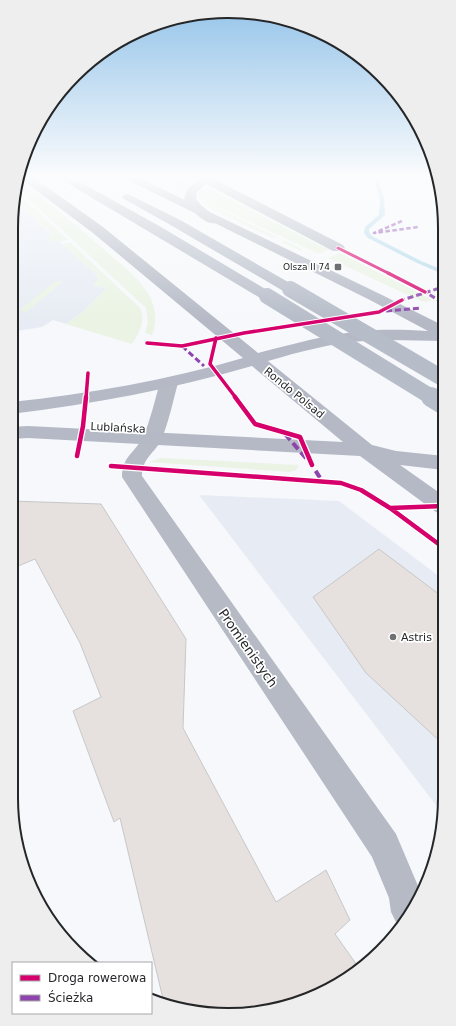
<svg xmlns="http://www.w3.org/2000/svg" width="456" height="1026" font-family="'DejaVu Sans',sans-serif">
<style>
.built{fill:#e7ecf4}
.green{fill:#eaf3e4}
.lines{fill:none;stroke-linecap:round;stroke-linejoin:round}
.stream{fill:#b5daeb;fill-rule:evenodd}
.building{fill:#e6e0de;stroke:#c8c8c9}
.street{fill:#b5bac5;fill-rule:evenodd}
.secondary{fill:#b4b9c5;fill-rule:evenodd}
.primary{fill:#b6bcc8;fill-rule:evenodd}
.primary-bridge-far1{stroke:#b6bcc8;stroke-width:16}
.primary-bridge{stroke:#b6bcc8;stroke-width:20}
.quiet-far2{stroke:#8e44ad;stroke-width:2.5;stroke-dasharray:4.5 2.5;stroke-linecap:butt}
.quiet-far1{stroke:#8e44ad;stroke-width:3;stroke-dasharray:6 3;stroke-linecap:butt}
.quiet{stroke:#8e44ad;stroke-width:4;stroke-dasharray:8 4;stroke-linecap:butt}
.cycleway-far2-casing{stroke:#fff;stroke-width:4.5}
.cycleway-far1-casing{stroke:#fff;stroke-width:5.5}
.cycleway-casing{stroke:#fff;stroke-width:7}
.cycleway-far2{stroke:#d6006c;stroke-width:3}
.cycleway-far1{stroke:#d6006c;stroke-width:3.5}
.cycleway{stroke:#d6006c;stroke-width:4.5}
.poi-dot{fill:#6e7072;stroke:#fff;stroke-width:1.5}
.labels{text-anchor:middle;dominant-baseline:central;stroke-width:3.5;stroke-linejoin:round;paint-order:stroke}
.far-poi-label{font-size:9px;fill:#252628;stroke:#fff;text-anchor:end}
.street-label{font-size:11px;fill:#252628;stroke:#fff}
.poi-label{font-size:11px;fill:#252628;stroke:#fff;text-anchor:start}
.near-street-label{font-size:13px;fill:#252628;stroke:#fff}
.rim{fill:none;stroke:#252628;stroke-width:2}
</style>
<rect width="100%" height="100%" fill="#f6f8fb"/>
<path class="built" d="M16 203 95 273 98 279 93 286 107 288 83 312 66 324 53 320 42 327 11 332V228Z
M199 495 339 501 444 580 445 798 442 813Z"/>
<path class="green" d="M190 178V181L184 191 155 177Z
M20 182C50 203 78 227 106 251 121 265 140 278 150 297 156 309 157 322 152 335L145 333 148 323 146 308 19 190Z
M207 188 213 190 324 248 328 246 332 248 319 254 199 198 200 191Z
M18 193 68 240 52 242 47 237 53 235 16 203Z
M204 202 302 249 301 251 281 242 284 241 275 237 272 238 210 208Z
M70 242 140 308C146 321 139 333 132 344L66 324 83 312 107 288 93 286 98 279 95 273 62 244Z
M340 253 429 298 431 300 427 302 421 301 328 258Z
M56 281 63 282 26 312 19 310Z
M161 458 299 465 296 470 290 472 149 462Z"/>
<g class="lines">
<path class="stream" d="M373 177H377L384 199 385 215 369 229V232L372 236 421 261 443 270V274L417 263 368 238 364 233 365 227 379 215 380 199Z"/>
</g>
<path class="building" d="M11 501 101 504 186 639 183 728 276 902 326 870 350 920 335 934 359 968 336 986 257 1013 186 1011 164 1003 120 818 114 822 73 711 101 697 80 643 35 559 11 569Z
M379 549 444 598 445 746 366 673 313 597Z"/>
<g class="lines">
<path class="street" d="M196 177H210L343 245 345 248 343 251H333L206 184 197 192 196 199 201 205 219 220 217 223C204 226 191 209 184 199L187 189 198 180Z
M169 378 175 379 178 383C173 401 169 421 162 438 156 453 142 457 142 476L396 834 421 893 401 926 397 924 391 912 389 898 372 857 122 477C122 456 135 453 143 437 150 422 155 399 160 383L163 379Z"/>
<path class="secondary" d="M21 177H33L103 227 258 353C293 344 328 334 363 331 385 329 406 330 428 331L370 300 122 177H137L380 294 444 326V341C417 341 390 339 364 341 331 343 299 352 268 361L372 445 396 451 444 456V470L400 465 444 496V515L436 512 360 456 28 438 11 439V427L28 426 343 442 252 366C173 389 93 404 11 414V402C90 394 167 380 243 358L93 233 21 179Z"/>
<path class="primary" d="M57 177H71L161 227 272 293 274 296 272 299 267 300 262 299Z
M128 194 182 221 295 286 297 289 295 292 290 293 285 292 174 227 124 199 122 197 124 195Z"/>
<path class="primary-bridge-far1" d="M290 289 444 379
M267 296 433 398"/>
<path class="primary-bridge" d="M431 397 444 405"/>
<path class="quiet-far2" d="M402 221 374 233 418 227"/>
<path class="quiet-far1" d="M422 290 443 303
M399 301 443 287
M386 311 421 308
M182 346 204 366"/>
<path class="quiet" d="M285 434 312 465 322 481"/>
<g class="cycleway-far2-casing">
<path id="cycleway-far2" d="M338 248 390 274"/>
</g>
<g class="cycleway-far1-casing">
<path id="cycleway-far1" d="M388 273 425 292
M216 338 210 364 236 398
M147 343 182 346 244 333 379 312 402 300
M86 398 88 373"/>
</g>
<g class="cycleway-casing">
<path id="cycleway" d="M235 397 255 424 300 437 312 465
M77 456 83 426 86 397
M111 466 341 483 361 490 390 508 444 506
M390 508 444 548"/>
</g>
<use href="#cycleway-far2" class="cycleway-far2"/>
<use href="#cycleway-far1" class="cycleway-far1"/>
<use href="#cycleway" class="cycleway"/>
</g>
<linearGradient id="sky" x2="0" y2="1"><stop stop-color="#93c3e9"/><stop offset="0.55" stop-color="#fbfcfd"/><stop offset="1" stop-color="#fbfcfd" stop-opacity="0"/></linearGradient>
<rect width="456" height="321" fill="url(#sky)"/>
<g class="poi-dot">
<rect x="334" y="263" width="8" height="8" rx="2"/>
<circle cx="393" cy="637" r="4"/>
</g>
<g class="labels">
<g class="far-poi-label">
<text x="330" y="267">Olsza II 74</text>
</g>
<g class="street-label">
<text transform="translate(294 393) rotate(39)">Rondo Polsad</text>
<text transform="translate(118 428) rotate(3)">Lublańska</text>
</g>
<g class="poi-label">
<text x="401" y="637">Astris</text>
</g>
<g class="near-street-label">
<text transform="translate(248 648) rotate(55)">Promienistych</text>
</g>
</g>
<path d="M0 0H456V1026H0ZM228 18H228A210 210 0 0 1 438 228V798A210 210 0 0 1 228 1008H228A210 210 0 0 1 18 798V228A210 210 0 0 1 228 18Z" fill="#eee" fill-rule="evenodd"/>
<path class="rim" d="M228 18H228A210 210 0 0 1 438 228V798A210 210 0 0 1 228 1008H228A210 210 0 0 1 18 798V228A210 210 0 0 1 228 18Z"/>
<rect x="12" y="962" width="140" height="52" fill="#ffffff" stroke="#a8a8a9"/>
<rect x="20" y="975" width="20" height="6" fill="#d6006c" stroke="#a8a8a9"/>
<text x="48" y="982" font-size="12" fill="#252628">Droga rowerowa</text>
<rect x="20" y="995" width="20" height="6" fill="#8e44ad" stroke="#a8a8a9"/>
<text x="48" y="1002" font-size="12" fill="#252628">Ścieżka</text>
</svg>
